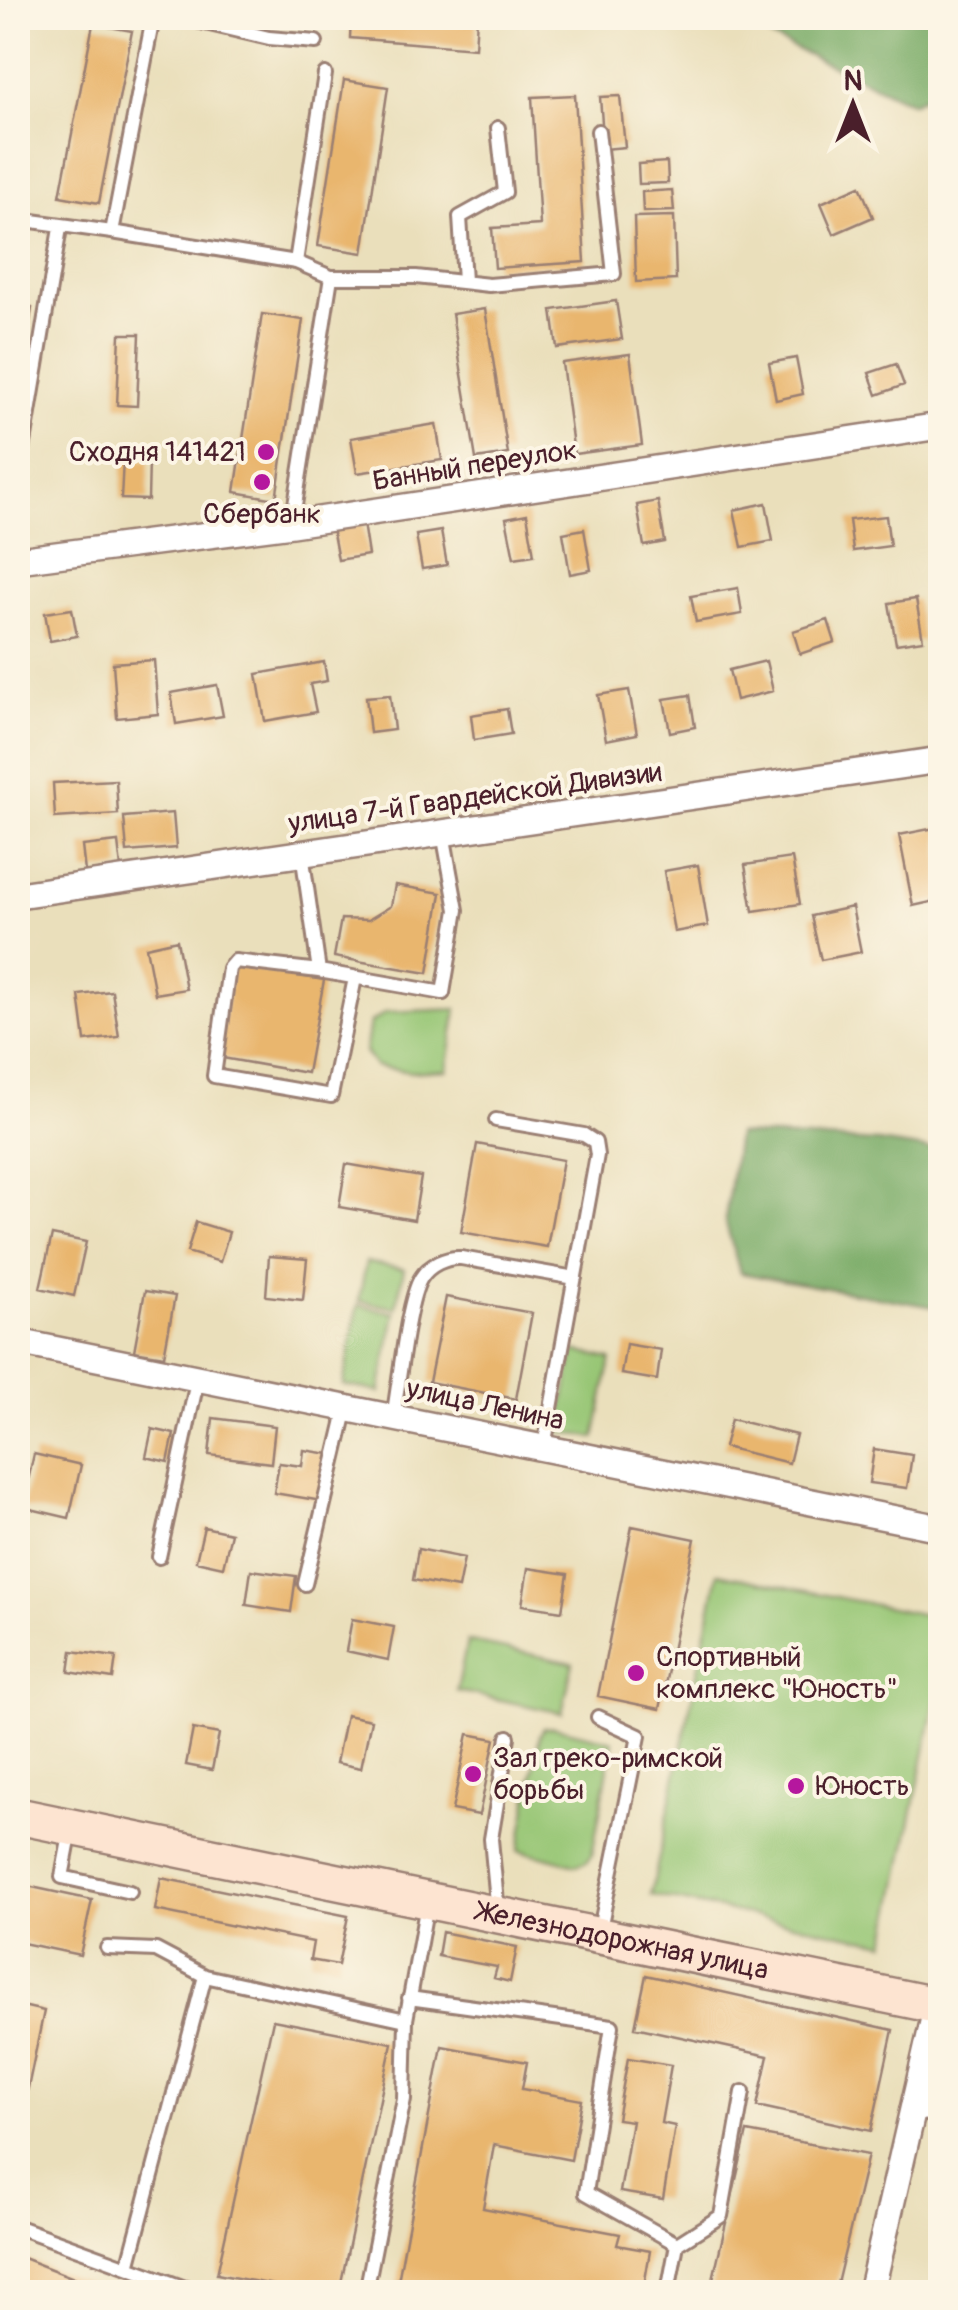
<svg xmlns="http://www.w3.org/2000/svg" width="958" height="2310" font-family="Pangolin,sans-serif">
<style>
.green{fill:#97c675;stroke:#707250;stroke-width:2.5}
.forest{fill:#79ab66;stroke:#626548;stroke-width:2.5}
.building{fill:#e9b66e}
.lines{fill:none;stroke-linecap:round;stroke-linejoin:round}
.service-casing{stroke:#9a7f73;stroke-width:18}
.minor-casing{stroke:#9a7f73;stroke-width:30}
.secondary-casing{stroke:#9a7f73;stroke-width:40}
.service{stroke:#fff;stroke-width:12}
.minor{stroke:#fff;stroke-width:25}
.secondary{stroke:#fde4d1;stroke-width:35}
.poi-dot{fill:#b5179e;stroke:#fcf5e5;stroke-width:4}
.labels{text-anchor:middle;dominant-baseline:central;stroke-width:8;stroke-linejoin:round;paint-order:stroke}
.poi-label{font-size:28px;fill:#4a1f2b;stroke:#fcf5e5;text-anchor:start}
.street-label{font-size:28px;fill:#4a1f2b;stroke:#fcf5e5}
</style>
<rect width="100%" height="100%" fill="#fcf5e5"/>
<filter id="ink" filterUnits="userSpaceOnUse"><feTurbulence type="fractalNoise" baseFrequency=".01" numOctaves="2"/><feDisplacementMap in="SourceGraphic" scale="20" xChannelSelector="R" yChannelSelector="G"/><feConvolveMatrix kernelMatrix="1 2 1 2 8 2 1 2 1" color-interpolation-filters="sRGB"/></filter>
<filter id="wash" filterUnits="userSpaceOnUse"><feTurbulence type="fractalNoise" baseFrequency=".0048" numOctaves="4" result="noise"/><feDisplacementMap in="SourceGraphic" scale="40" xChannelSelector="R" yChannelSelector="G"/><feGaussianBlur stdDeviation="2.25" result="paint"/><feColorMatrix in="noise" values="0 0 0 0 0 0 0 0 0 0 0 0 0 0 0 0 0 1.4 0 .05"/><feComposite in="paint" operator="in"/></filter>
<g filter="url(#wash)">
<rect width="100%" height="100%" fill="#eadfbb"/>
<path class="green" d="M457 1009 447 1070 410 1072 375 1066 365 1052 370 1023 386 1012Z
M366 1262 404 1269 396 1308 359 1301Z
M358 1305 395 1313 380 1392 343 1385Z
M574 1351 611 1359 595 1438 558 1431Z
M718 1573 940 1618V1678L886 1943 651 1895Z
M467 1641 573 1663 562 1713 457 1691Z
M554 1727 613 1741 592 1855 587 1862 576 1865 519 1850 540 1735 544 1728Z"/>
<path class="forest" d="M768 18H940V87L912 103 770 37Z
M737 1134 879 1142 940 1151V1308L740 1273 725 1220Z"/>
<g id="blocks">
<path class="building" d="M351 18H477L475 48 350 38Z
M93 24 132 31 99 203 60 196Z
M344 80 388 87 363 253 318 246Z
M575 95 585 262 495 268 492 228 540 225 532 97Z
M620 96 625 147 604 149 600 97Z
M667 162 668 183 639 184 638 164Z
M860 186 873 217 834 234 821 203Z
M672 190 674 211 643 212 642 192Z
M674 216 676 280 636 282 634 217Z
M616 301 622 339 557 348 552 310Z
M18 305 32 308 20 381H18Z
M485 309 508 454 476 459 452 314Z
M262 314 303 320 276 499 235 492Z
M120 334H140L137 406 117 405Z
M630 354 642 445 574 454 562 363Z
M796 358 803 394 776 400 769 363Z
M896 364 904 385 877 395 869 373Z
M436 424 442 460 357 473 351 438Z
M123 459 149 460 148 500 121 499Z
M658 501 665 542 644 546 637 505Z
M766 503 773 541 742 547 734 510Z
M527 514 534 555 514 558 506 518Z
M886 516 890 546 853 551 849 520Z
M363 523 368 555 338 560 332 528Z
M584 529 591 570 570 574 563 533Z
M441 531 447 565 422 569 416 535Z
M738 588 742 614 696 622 691 596Z
M916 599 923 640 896 644 889 603Z
M72 609 77 636 50 641 45 613Z
M828 620 835 642 800 654 793 631Z
M154 660 158 714 117 718 113 663Z
M766 661 773 691 736 700 729 670Z
M324 662 327 681 310 684 316 712 265 721 257 674Z
M217 685 223 716 176 724 171 693Z
M629 690 637 734 606 740 598 695Z
M390 695 394 730 370 733 366 697Z
M690 695 695 727 670 732 664 699Z
M507 709 511 734 474 740 471 715Z
M116 780 118 814 55 818 53 783Z
M173 813 176 848 127 852 124 817Z
M940 827V900L913 906 899 835Z
M118 842 121 868 85 872 82 846Z
M792 858 800 904 753 911 745 865Z
M698 865 708 926 674 932 664 871Z
M395 885 441 893 428 973 334 957 341 919 368 920 391 906Z
M852 907 861 952 821 960 811 916Z
M177 940 186 989 155 994 146 947Z
M233 965 324 980 307 1073 217 1057Z
M112 991 119 1037 85 1041 79 995Z
M477 1144 563 1160 547 1247 461 1232Z
M346 1164 421 1177 414 1220 339 1207Z
M196 1222 229 1232 220 1262 187 1252Z
M52 1235 86 1242 74 1296 40 1288Z
M269 1256 307 1259 303 1300 266 1296Z
M145 1291 175 1296 164 1356 134 1351Z
M446 1297 532 1313 516 1399 429 1382Z
M626 1344 661 1350 657 1380 621 1374Z
M213 1418 275 1426 271 1463 209 1455Z
M731 1419 796 1435 789 1463 724 1447Z
M152 1429 174 1434 168 1462 146 1457Z
M874 1449 912 1455 907 1488 869 1483Z
M304 1450 330 1454 322 1501 274 1493 279 1463 302 1466Z
M34 1454 81 1465 69 1518 22 1507Z
M632 1526 695 1539 660 1709 598 1696Z
M204 1527 231 1533 223 1567 196 1561Z
M418 1549 464 1558 458 1588 413 1580Z
M528 1568 568 1574 562 1611 522 1605Z
M251 1570 296 1576 291 1612 246 1605Z
M352 1619 394 1627 388 1660 346 1651Z
M72 1651 116 1657 113 1679 69 1672Z
M346 1715 371 1720 361 1768 336 1763Z
M193 1729 219 1734 212 1770 186 1765Z
M468 1734 495 1739 479 1815 452 1810Z
M161 1878 348 1916 338 1965 310 1960 313 1942 155 1910Z
M18 1884 92 1900 80 1955 18 1942Z
M442 1932 517 1947 510 1982 494 1978 497 1967 438 1956Z
M646 1975 893 2030 871 2131 757 2106 768 2056 635 2027Z
M18 2005 44 2011 19 2131H18Z
M273 2020 392 2043 339 2292H310L217 2274Z
M442 2046 527 2062 522 2089 582 2100 571 2160 494 2145 483 2208 620 2234 617 2245 650 2251 643 2292H396Z
M628 2058 671 2065 661 2123 675 2126 663 2199 620 2192 632 2121 617 2119Z
M747 2132 868 2155 835 2292H710Z
M18 2256 109 2292H18Z"/>
</g>
</g>
<g filter="url(#ink)">
<use href="#blocks" fill-opacity="0" stroke="#9a7f73" stroke-width="2.5"/>
<g class="lines">
<g class="service-casing">
<path id="service" d="M184 18 269 38 316 42
M18 219 112 232 153 18
M112 232 296 262 331 277H416L489 285 614 274 598 131
M296 262 325 74
M464 281 460 217 505 192 498 128
M18 479 60 228
M292 524 331 277
M302 853 319 971 443 993 457 910 443 833
M319 971 235 961 229 968 214 1076 331 1096 355 978
M496 1120 584 1135 595 1142 597 1155 544 1447
M393 1417C399 1387 407 1300 421 1278 429 1265 446 1257 461 1258L575 1278
M159 1557 198 1377
M305 1584 347 1407
M598 1717 639 1736 599 1934
M71 1830 62 1877 130 1892
M498 1913 491 1839 508 1737
M107 1948 156 1950 205 1976
M409 1998 612 2026 586 2193 677 2244 668 2292
M913 2111 940 2117
M18 2227 196 2292
M677 2244 721 2216 743 2092
M128 2267 205 1976 406 2020
M366 2292 404 2099 406 2020 427 1904"/>
</g>
<g class="minor-casing">
<path id="minor" d="M18 560 292 524 940 426
M18 895 940 760
M18 1342 940 1528
M871 2292 937 2005"/>
</g>
<g class="secondary-casing">
<g id="secondary">
<path id="s1" d="M18 1816 940 2006"/>
</g>
</g>
<use href="#service" class="service"/>
<use href="#minor" class="minor"/>
<use href="#secondary" class="secondary"/>
</g>
</g>
<g class="poi-dot">
<circle cx="266" cy="452" r="10"/>
<circle cx="262" cy="482" r="10"/>
<circle cx="636" cy="1673" r="10"/>
<circle cx="473" cy="1774" r="10"/>
<circle cx="796" cy="1786" r="10"/>
</g>
<g class="labels">
<g class="poi-label">
<text x="246" y="452" text-anchor="end">Сходня 141421</text>
<text x="262" y="514" text-anchor="middle">Сбербанк</text>
<text x="656" y="1657">Спортивный<tspan x="656" dy="32">комплекс "Юность"</tspan></text>
<text x="493" y="1758">Зал греко-римской<tspan x="493" dy="32">борьбы</tspan></text>
<text x="816" y="1786">Юность</text>
</g>
<g class="street-label">
<text transform="translate(475 466) rotate(-9)">Банный переулок</text>
<text transform="translate(475 798) rotate(-8)">улица 7-й Гвардейской Дивизии</text>
<text transform="translate(485 1405) rotate(12)">улица Ленина</text>
<text stroke="none"><textPath href="#s1" startOffset="618">Железнодорожная улица</textPath></text>
</g>
</g>
<rect width="958" height="2310" fill="none" stroke="#fcf5e5" stroke-width="60"/>
<g transform="translate(853 105)" stroke="#fcf5e5" stroke-width="8" paint-order="stroke">
<path d="M0-8L18 38L0 25L-18 38Z" fill="#4a1f2b"/>
<text y="-15" font-size="28" font-weight="bold" text-anchor="middle" fill="#4a1f2b">N</text>
</g>
</svg>
